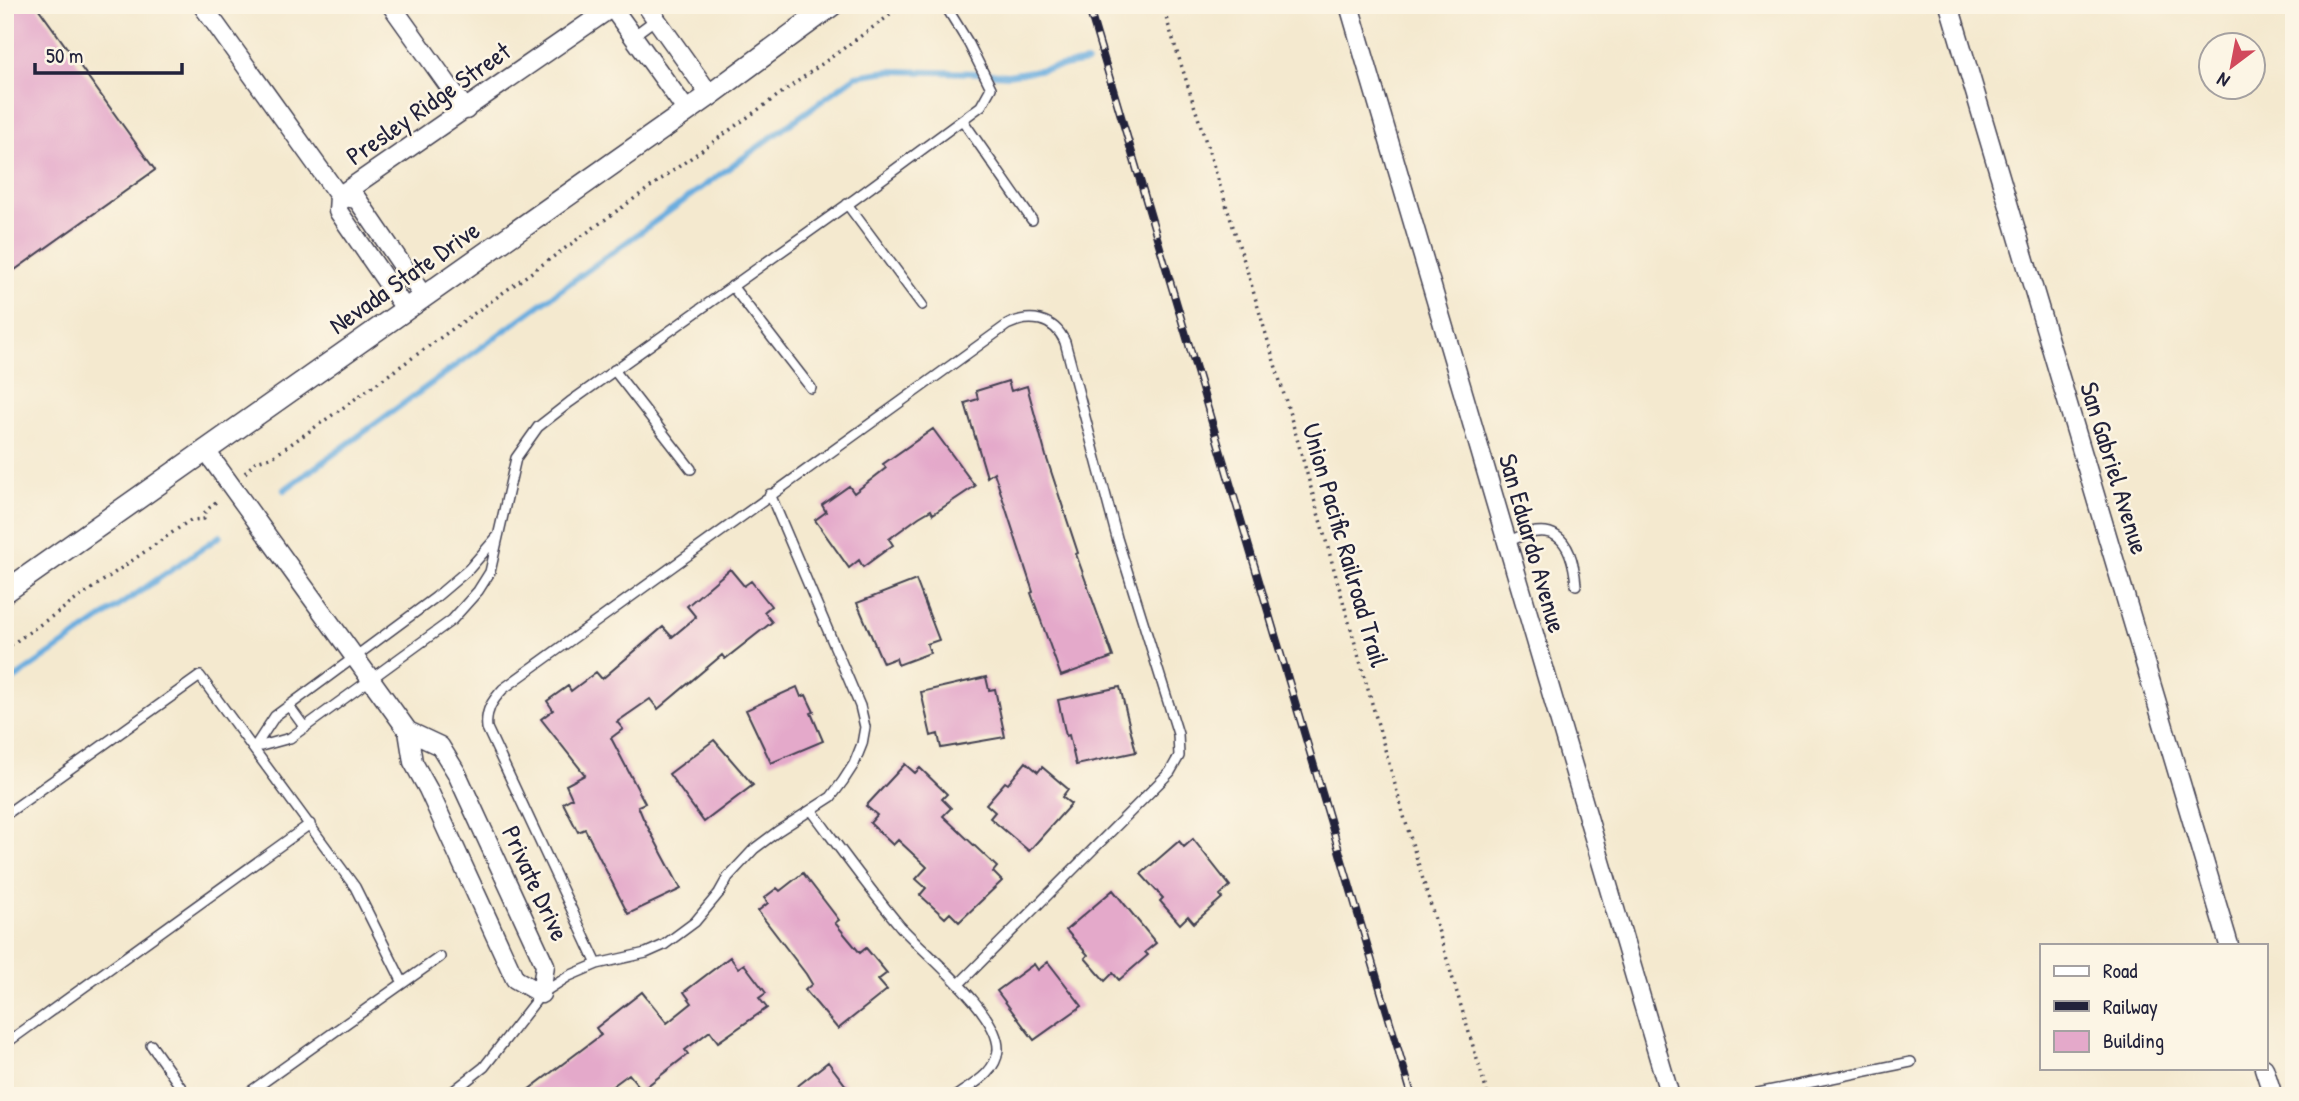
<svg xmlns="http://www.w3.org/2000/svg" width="2299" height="1101" font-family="'Patrick Hand',sans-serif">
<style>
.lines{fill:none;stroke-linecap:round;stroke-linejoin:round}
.stream{stroke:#6aaddf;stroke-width:6}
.building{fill:#e4a9ca}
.service-casing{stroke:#424051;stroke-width:12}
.minor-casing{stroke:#424051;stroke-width:21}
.tertiary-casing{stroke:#424051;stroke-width:24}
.path{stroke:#424051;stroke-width:3.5;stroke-dasharray:2 5;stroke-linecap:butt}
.service{stroke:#fff;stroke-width:9}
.minor{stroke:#fff;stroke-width:18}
.tertiary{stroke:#fff;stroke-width:21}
.rail-casing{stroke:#22223b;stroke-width:8}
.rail{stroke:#fcf5e5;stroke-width:5;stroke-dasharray:16;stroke-linecap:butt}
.labels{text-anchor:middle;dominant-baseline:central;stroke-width:5;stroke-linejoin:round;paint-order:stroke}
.street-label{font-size:26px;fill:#22223b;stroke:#fcf5e5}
</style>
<rect width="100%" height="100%" fill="#fcf5e5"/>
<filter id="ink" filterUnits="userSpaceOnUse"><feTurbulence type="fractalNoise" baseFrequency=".0143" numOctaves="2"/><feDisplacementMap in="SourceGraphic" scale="14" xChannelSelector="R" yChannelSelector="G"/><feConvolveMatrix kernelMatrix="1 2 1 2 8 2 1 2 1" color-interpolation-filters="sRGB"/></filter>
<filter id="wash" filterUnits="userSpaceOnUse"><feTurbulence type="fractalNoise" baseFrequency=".00686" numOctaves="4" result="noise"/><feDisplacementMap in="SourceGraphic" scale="28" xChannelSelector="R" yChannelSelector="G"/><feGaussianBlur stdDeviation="1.57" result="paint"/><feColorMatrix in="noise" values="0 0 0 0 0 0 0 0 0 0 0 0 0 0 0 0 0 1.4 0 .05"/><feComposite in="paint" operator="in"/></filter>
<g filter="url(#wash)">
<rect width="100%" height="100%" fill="#f4e9cf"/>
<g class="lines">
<path class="stream" d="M284 490 856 76 888 71 980 73 1008 75 1087 62
M5 685 220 536"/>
</g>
<g id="blocks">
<path class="building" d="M5 5H36L155 170 5 277Z
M1008 381 1011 391 1027 386 1046 456 1078 553 1076 554 1113 657 1061 676 1031 593 1033 592 994 472 987 477 965 403 978 399 976 391Z
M933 429 975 486 933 514 931 510 919 517 889 539 893 545 863 567 859 560 849 568 815 520 826 512 822 505 849 486 854 493 886 468 883 464Z
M730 569 744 586 751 581 771 606 764 612 772 622 725 659 722 655 658 709 650 699 617 722 623 729 611 738 645 803 638 806 643 818 681 889 628 914 585 829 578 832 563 803 572 798 566 785 585 775 541 719 553 710 547 701 568 686 571 691 596 672 602 679 663 627 672 637 696 617 687 606Z
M916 580 939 640 927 644 930 653 898 665 896 658 883 663 857 603Z
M986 677 989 690 995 689 1005 737 941 748 938 734 931 736 921 692Z
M797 687 801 697 806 695 814 712 811 713 823 741 771 763 746 710Z
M1120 687 1136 752 1076 765 1069 735 1066 736 1058 700Z
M714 740 753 785 704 822 669 774Z
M1026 762 1038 772 1042 767 1068 789 1062 797 1071 804 1029 851 990 818 995 812 986 804 1005 782 1008 784Z
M905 764 915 773 920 768 947 794 942 799 951 808 943 816 997 867 993 872 1002 881 959 922 950 913 945 918 920 895 926 888 916 879 927 867 898 840 893 845 870 823 877 815 866 806Z
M1193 839 1230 886 1220 895 1222 898 1194 923 1188 916 1180 924 1160 901 1163 898 1141 874 1179 841 1184 847Z
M803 873 839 920 835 923 860 953 866 948 887 973 878 980 887 990 838 1029 805 990 812 984 806 974 758 911 768 903 764 898 777 888 780 891Z
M1113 890 1156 943 1145 952 1148 955 1119 980 1113 973 1105 981 1085 958 1088 955 1066 930Z
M730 957 738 968 744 964 766 993 759 998 767 1008 718 1042 710 1031 685 1050 688 1054 642 1090 629 1074 599 1096H520L601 1035 596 1028 642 992 667 1023 692 1003 684 992Z
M1048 962 1082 1006 1034 1040 997 991 1034 964 1038 970Z
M828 1062 846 1086 844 1087 851 1096H785Z"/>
</g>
</g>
<g filter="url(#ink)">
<use href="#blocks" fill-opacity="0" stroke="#424051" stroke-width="2"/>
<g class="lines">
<g class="service-casing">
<path id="service" d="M633 36 656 19
M963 121 1032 220
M847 204 922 305
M732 286 811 388
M614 370 691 469
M1506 543C1552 518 1572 536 1576 585
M289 706 305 728
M254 748 290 738 452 620 478 591 490 572 516 458 538 427 570 402 855 199 981 106 991 88 969 44 945 5
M254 748 275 716 436 597 469 569 497 537
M812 811C841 850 869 889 900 926 924 953 1000 1013 998 1050 996 1073 973 1084 956 1096
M5 815 200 676 355 887 403 983 244 1096
M597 964 487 728C485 711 492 701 503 689L1007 325C1029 314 1054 317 1065 342L1117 538 1178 734 1179 756 1170 772 959 984
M403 983 440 957
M5 1044 310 824
M151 1045 187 1096
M447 1096 484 1067 541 994 569 976 597 964 646 953 664 945 695 922 719 893 728 877 754 849 778 831 831 797 843 781 854 764 862 744 865 727 860 706 770 494
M1743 1096 1911 1062"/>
</g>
<g class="minor-casing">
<path id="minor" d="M202 5 339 196 338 211 406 310
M391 5 466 110
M646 5 710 95
M1349 5 1670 1096
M1949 5 2229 945
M612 7 687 111
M339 196 615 5
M339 196 357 199 424 297
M206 451 408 731 413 762 428 789 515 979 541 994 545 965 456 772 440 746 408 731
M2264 1068 2273 1096"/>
</g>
<g class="tertiary-casing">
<path id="tertiary" d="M5 592 710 95 832 5"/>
</g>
<path class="path" d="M1162 5 1246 267 1296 435 1403 813 1488 1096
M245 473 256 461 274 456 341 409 904 5
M5 649 186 523 191 520 204 519 205 512 219 499"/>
<use href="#service" class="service"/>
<use href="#minor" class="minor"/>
<use href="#tertiary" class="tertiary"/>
<g class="rail-casing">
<path id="rail" d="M1088 5 1412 1096"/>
</g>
<use href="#rail" class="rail"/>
</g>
</g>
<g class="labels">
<g class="street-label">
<text transform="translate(428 103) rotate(-35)">Presley Ridge Street</text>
<text transform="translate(404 277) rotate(-35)">Nevada State Drive</text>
<text transform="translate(2115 468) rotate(73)">San Gabriel Avenue</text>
<text transform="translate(1533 543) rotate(74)">San Eduardo Avenue</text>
<text transform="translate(1346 545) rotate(74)">Union Pacific Railroad Trail</text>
<text transform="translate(536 883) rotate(65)">Private Drive</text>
</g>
</g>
<rect width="2299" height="1101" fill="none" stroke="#fcf5e5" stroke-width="28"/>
<rect x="2040" y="944" width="228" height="126" fill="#fcf5e5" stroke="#a5a1a1" stroke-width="2"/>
<rect x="2054" y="966" width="35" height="10" fill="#ffffff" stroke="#a5a1a1" stroke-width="2"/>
<text x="2103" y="978" font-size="21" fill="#22223b">Road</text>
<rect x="2054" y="1001" width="35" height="10" fill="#22223b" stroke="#a5a1a1" stroke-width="2"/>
<text x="2103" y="1014" font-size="21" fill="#22223b">Railway</text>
<rect x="2054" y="1031" width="35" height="21" fill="#e4a9ca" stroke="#a5a1a1" stroke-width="2"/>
<text x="2103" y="1048" font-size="21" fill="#22223b">Building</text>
<g transform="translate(2232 66) rotate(212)"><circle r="33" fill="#fcf5e5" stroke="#a5a1a1" stroke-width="2"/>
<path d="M0-5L12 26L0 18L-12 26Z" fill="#d1495b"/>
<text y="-10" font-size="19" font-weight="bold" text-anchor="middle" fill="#22223b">N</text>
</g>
<path d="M35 63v10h147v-10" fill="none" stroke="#22223b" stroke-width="3.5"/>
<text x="46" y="63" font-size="21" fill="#22223b" stroke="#fcf5e5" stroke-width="5" paint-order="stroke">50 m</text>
</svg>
